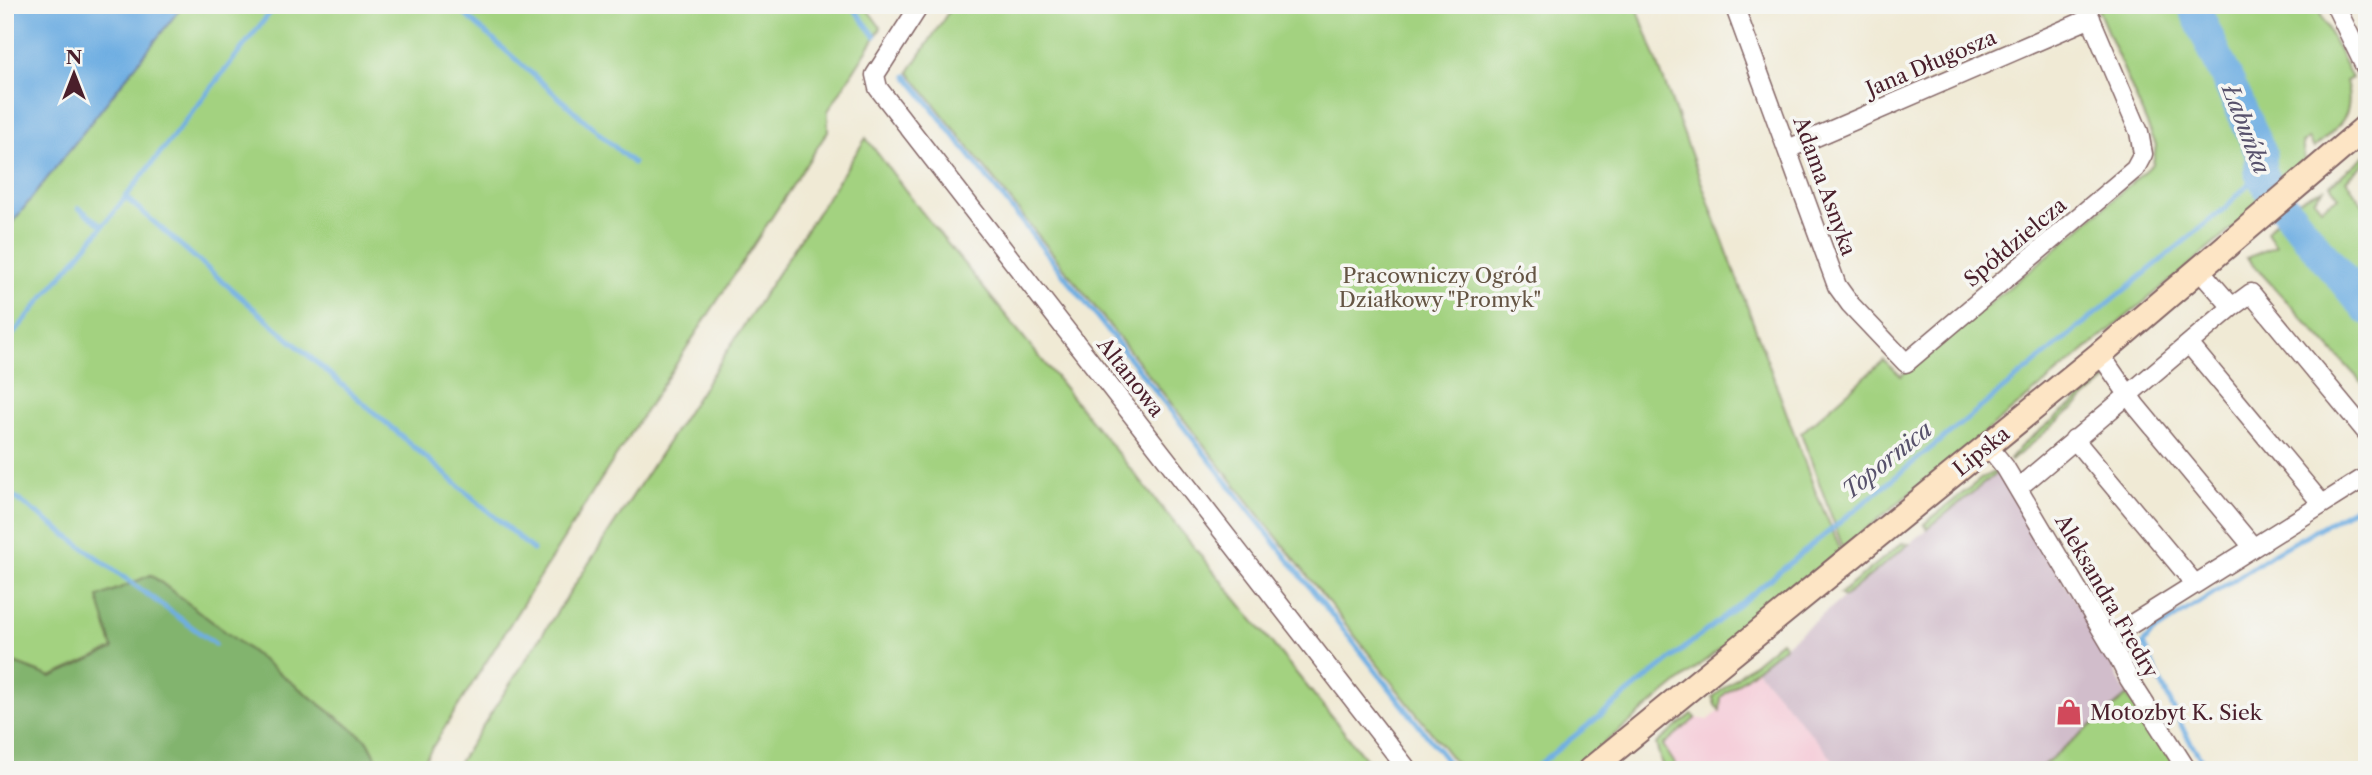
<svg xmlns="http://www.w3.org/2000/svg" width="2372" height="775" font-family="'Libre Caslon Text',serif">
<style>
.built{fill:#f5cfda}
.industrial{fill:#d1bdcb}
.green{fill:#a3d280;stroke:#767856;stroke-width:2}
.forest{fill:#82b46e;stroke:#666a4c;stroke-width:2}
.water{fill:#6eaee2;stroke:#5c6686;stroke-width:2}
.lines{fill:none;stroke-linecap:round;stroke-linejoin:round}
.stream{stroke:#6eaee2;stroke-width:5}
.river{stroke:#6eaee2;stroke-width:32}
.street-casing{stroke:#846666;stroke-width:21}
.secondary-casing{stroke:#846666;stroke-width:28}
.street{stroke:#fff;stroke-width:18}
.secondary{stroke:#fde5c5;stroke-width:24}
.labels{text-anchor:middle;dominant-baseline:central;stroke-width:7;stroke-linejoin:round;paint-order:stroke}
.street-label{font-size:21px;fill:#4a1f2b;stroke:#f6f6f2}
.park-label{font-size:21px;fill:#655544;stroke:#f6f6f2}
.poi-label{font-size:21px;fill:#4a1f2b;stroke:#f6f6f2;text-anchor:start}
.water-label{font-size:23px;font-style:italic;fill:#57516b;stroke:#f6f6f2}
</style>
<rect width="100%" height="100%" fill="#f6f6f2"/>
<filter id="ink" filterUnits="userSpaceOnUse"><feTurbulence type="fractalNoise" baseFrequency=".0143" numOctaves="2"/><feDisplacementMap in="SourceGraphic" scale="14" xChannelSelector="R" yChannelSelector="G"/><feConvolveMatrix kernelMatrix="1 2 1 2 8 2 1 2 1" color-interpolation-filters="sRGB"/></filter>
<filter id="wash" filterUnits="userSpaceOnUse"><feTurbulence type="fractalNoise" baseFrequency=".00686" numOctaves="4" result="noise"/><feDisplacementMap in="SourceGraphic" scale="28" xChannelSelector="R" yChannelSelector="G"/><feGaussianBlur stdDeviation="1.57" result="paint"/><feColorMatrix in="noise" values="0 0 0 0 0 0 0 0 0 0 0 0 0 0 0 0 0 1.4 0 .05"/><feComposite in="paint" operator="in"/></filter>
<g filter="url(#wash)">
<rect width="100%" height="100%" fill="#f0ead5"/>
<path class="built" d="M1756 669 1830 754 1842 770H1673L1676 766 1662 745 1696 718 1708 720 1720 711 1721 697Z"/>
<path class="industrial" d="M1998 472 2104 648 2127 696 2037 770H1842L1756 669Z"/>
<path class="green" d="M183 5H864L881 28 828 111V131L607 470 418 770H383L368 741 151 575 113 649 51 677 9 661 5 663V232Z
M953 5H1636L1816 493 1841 550 1571 770H1461L909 72Z
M2096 5H2316L2352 78 2346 81C2356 117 2338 126 2314 148L2308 139 2302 143 2306 166 2176 276 1843 548 1801 433 1884 360 1901 376 2063 243 2153 164 2156 145Z
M866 138 921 211 1375 770H454Z
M2367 154V161L2346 180 2367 211V388L2247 258 2276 246 2267 232C2280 213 2302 195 2323 189L2314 199 2321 208 2339 197 2330 185Z
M2106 377 2108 379 2011 461 2010 459 2021 446Z
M1997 470 1998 472 1927 529 1924 524 1982 478Z
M1902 543 1909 544 1844 597 1840 594Z
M1781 641 1785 646 1721 697 1720 711 1715 705 1713 697Z
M2127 696 2178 770H2037Z
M1692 714 1696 718 1663 745 1677 767 1673 770H1666L1662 765 1656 744Z"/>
<path class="forest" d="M151 575 368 741 383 770H5V663L9 661 51 677 113 649 98 597Z"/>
<path class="water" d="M5 5H183L5 232Z"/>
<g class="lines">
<path class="stream" d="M454 5 633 163
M851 5 875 36
M907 76 1454 770
M125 197 533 550
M79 208 103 226
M5 344 103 226 276 5
M5 490 215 644
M2201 759 2185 733 2143 644 2151 634 2273 554 2367 501
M1532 770 1746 599 2225 208 2260 172"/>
<path class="river" d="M2193 5 2253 135 2261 154 2260 172 2270 190 2367 309"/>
</g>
</g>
<g filter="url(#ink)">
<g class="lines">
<g class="street-casing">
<path id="street" d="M920 5 875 75 878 88 1408 770
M1734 5 1837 286 1850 304 1906 363 2135 169 2143 154 2139 132 2085 5
M2335 5 2367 71
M1788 149 2091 18
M2199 269 2232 307 2251 293 2367 433
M2189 344 2322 504
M2100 354 2136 406 2253 547
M2074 439 2195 584
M1988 446 2005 467 2119 659 2129 679 2187 770
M2018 488 2232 307
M2108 639 2367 476"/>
</g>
<g class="secondary-casing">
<path id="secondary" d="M1590 770 2100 354 2367 126"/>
</g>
<use href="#street" class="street"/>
<use href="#secondary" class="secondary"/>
</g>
</g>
<defs>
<g id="shop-bare" transform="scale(2.1)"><path d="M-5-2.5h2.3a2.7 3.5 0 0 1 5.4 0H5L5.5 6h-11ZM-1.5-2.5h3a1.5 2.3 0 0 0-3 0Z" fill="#d1495b" stroke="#f6f6f2" stroke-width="2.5" paint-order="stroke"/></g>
</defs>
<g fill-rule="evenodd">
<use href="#shop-bare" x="2069" y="712"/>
</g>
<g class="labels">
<g class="street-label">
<text transform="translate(1931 63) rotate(-23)">Jana Długosza</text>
<text transform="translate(1825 186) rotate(70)">Adama Asnyka</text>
<text transform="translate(2015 242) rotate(-40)">Spółdzielcza</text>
<text transform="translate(1131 377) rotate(52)">Altanowa</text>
<text transform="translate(1981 451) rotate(-39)">Lipska</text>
<text transform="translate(2107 596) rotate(60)">Aleksandra Fredry</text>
</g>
<g class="park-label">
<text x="1440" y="275">Pracowniczy Ogród<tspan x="1440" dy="24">Działkowy "Promyk"</tspan></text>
</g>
<g class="poi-label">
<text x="2090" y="712">Motozbyt K. Siek</text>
</g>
<g class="water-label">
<text transform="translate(2246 129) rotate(69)">Łabuńka</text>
<text transform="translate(1887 460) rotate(-39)">Topornica</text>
</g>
</g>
<rect width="2372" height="775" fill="none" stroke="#f6f6f2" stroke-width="28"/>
<g transform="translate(74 74)" stroke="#f6f6f2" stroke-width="5" paint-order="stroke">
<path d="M0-5L12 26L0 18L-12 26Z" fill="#4a1f2b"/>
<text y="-10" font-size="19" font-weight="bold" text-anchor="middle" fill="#4a1f2b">N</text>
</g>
</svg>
